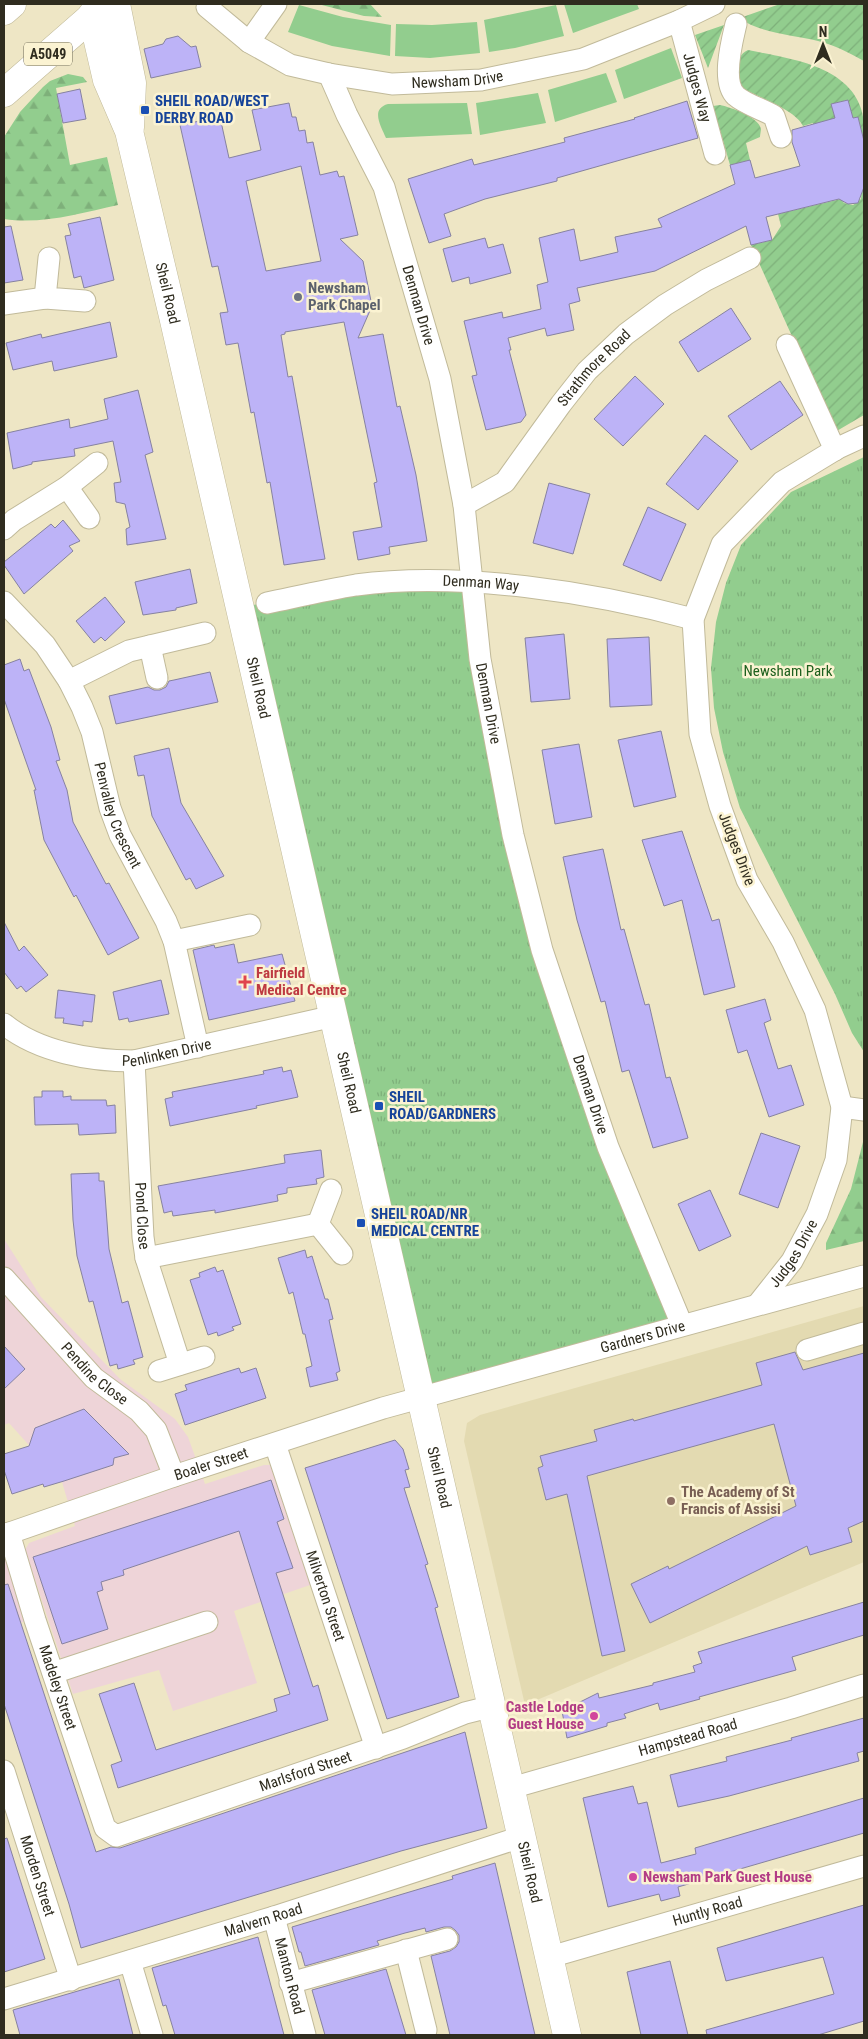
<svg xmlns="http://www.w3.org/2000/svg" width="868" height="2039" font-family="'Roboto Condensed',sans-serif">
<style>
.commercial{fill:#eed4d8}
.built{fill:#e3dab1}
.grass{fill:#92cd8e}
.forest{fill:url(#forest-firs)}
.park{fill:url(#park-tufts)}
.garden{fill:url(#garden-furrows)}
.building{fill:#bdb3f7;stroke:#8682a0;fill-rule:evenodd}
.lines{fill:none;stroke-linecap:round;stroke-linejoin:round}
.minor-casing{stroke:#c1ba9a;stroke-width:23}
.major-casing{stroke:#c1ba9a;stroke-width:29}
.highway-casing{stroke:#c1ba9a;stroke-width:29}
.minor{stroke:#fff;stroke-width:21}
.major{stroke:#fff;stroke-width:28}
.highway{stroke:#fff;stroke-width:28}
.transit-dot{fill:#1a4fb4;stroke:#fbf3d2;stroke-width:2}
.worship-dot{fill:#6b7280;stroke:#fbf3d2;stroke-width:2}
.health-dot{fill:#e0444e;stroke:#fbf3d2;stroke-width:2}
.education-dot{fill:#8d6e63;stroke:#fbf3d2;stroke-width:2}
.hotel-dot{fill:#d1479c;stroke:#fbf3d2;stroke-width:2}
.labels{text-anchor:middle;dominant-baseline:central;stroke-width:5;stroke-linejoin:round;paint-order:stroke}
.shield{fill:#fbf3d2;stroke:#6c6855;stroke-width:1}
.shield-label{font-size:14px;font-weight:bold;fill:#2f2c1f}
.street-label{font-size:15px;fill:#2f2c1f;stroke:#fbf3d2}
.transit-label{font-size:15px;font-weight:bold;fill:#164399;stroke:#fbf3d2;text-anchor:start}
.worship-label{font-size:15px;font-weight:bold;fill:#5b616d;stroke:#fbf3d2;text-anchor:start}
.park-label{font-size:15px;fill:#1e611e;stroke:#fbf3d2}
.health-label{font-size:15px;font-weight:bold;fill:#be3a42;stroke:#fbf3d2;text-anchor:start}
.education-label{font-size:15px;font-weight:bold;fill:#785e54;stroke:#fbf3d2;text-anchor:start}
.hotel-label{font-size:15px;font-weight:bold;fill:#b23c85;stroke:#fbf3d2;text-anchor:end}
</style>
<defs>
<pattern id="forest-firs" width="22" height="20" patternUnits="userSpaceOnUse" patternTransform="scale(1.25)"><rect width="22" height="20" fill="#92cd8e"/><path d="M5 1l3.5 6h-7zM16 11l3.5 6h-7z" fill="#7eb07a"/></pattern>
<pattern id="park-tufts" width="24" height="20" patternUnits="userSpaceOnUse" patternTransform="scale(1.25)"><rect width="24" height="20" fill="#92cd8e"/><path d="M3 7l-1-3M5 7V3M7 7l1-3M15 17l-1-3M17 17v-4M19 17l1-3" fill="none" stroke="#7eb07a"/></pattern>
<pattern id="garden-furrows" width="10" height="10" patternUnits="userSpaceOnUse" patternTransform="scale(1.25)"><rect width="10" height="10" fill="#92cd8e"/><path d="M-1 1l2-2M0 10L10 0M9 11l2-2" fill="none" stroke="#7eb07a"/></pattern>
</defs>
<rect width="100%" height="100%" fill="#eee6c5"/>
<path class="commercial" d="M4 1239 41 1297 120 1379 175 1419 188 1437 205 1484 264 1465H272L313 1584 234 1611 257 1683 173 1711 159 1670 73 1694 25 1550 29 1543 75 1526 62 1482 9 1423 4 1425Z
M4 1552 29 1620 4 1628Z"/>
<path class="built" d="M864 1306V1562L525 1705 464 1441 467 1423 480 1415Z"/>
<path class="grass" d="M564 4H637L639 9 573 33Z
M299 5 343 17 391 25 390 56 332 46 288 32Z
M556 5 564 36 515 48 489 52 484 20Z
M477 22 480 53 430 58 395 56 396 24 432 25Z
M671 48 682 78 624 99 615 70Z
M606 73 617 102 555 122 548 90Z
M538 93 546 123 480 135 476 103Z
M467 103 472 134 386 138C381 126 370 109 388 104Z"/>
<path class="forest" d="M318 4H370L382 17 364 16Z
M68 74 83 77 87 82 56 88 70 165 107 157 118 205C81 213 42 225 4 219V137L20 112 43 87 50 81Z
M864 1138V1241L826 1250V1243L851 1189Z"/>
<path class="park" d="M864 457V1052L852 1033 835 994 740 808 723 752 714 708 711 668 716 622 726 583 741 545 791 492Z
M472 583 542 950 682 1325 420 1397 239 607 267 603Z"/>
<path class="garden" d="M780 4H864V61C849 53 835 45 818 41 795 35 758 33 740 18Z
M724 25 708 68 695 35Z
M748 50C791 59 858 66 864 122 865 128 864 135 864 141L858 117 853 118 848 100 831 104 837 123 815 129 813 123 803 126C796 110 758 97 742 88 735 77 734 56 748 50Z
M720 105C730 107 759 117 761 129 761 130 760 136 760 137L746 143 750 160 730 165 713 106Z
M862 189H864V415L835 432 751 245 772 240 781 226 778 214 841 199 844 203 853 205 861 199Z"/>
<path class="building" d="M178 36 191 47 196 46 201 67 151 78 144 49 163 44 166 39Z
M80 89 86 119 63 123 57 94Z
M848 100 853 118 858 117 864 141V187L858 203 848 204 839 199 766 217 772 240 751 245 746 226 655 271 577 288 580 301 569 304 574 330 547 336 545 328 508 338 511 350H509L526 415 521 422 486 430 472 376 477 375 464 321 502 312 503 318 541 309 537 285 548 282 539 238 574 229 580 261 618 252 615 237 662 227 658 219 735 184 730 165 750 160 755 178 800 166 792 142V130L835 118 831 104Z
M687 101 698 138 557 178V181L485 199 444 214 451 236 429 243 408 179 472 159 474 165 565 142 564 138 635 119 634 118Z
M289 103 292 117H296L299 131 305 130 307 143 313 142 320 175 337 171 339 177 344 176 358 235 340 239 363 261 372 306 358 338 383 334 397 407 400 406 416 475 427 541 389 547 390 554 358 560 353 532 382 527 374 483 377 482 344 322 285 332V334L281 335 288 377 292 376 325 559 284 565 270 482 267 483 254 412 251 413 238 343 226 345 220 313 228 312 218 266 212 267 180 125 220 117 229 158 261 150 252 110ZM301 166 321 261 266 271 246 181Z
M100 217 114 280 84 288 81 276 74 278 65 236 71 235 68 224Z
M11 226 23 280 4 283V227Z
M485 238 488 248 503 244 511 273 470 284 469 277 452 282 443 249Z
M731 308 751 339 698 372 679 342Z
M110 322 117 357 54 371 52 361 13 370 6 343 41 334 42 338Z
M635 376 664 404 623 446 594 419Z
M780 381 803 415 751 450 728 416Z
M138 390 153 452 145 455 166 539 127 545 126 529 130 527 125 504 116 502 114 483 121 482 113 441 74 449 75 456 32 462V464L13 469 7 433 69 419 70 428 108 419 104 399Z
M705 435 738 461 698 510 666 484Z
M549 483 590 494 573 554 533 543Z
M648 507 686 524 661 581 623 565Z
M63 520 80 541 69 546 73 551 24 594 4 565V562L51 524 55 528Z
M190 569 197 603 176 608V610L143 615 135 582Z
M105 597 125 622 105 641 101 637 94 643 76 621Z
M564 634 570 699 531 702 525 638Z
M649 637 652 705 610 707 607 639Z
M20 659 24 671 29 669 51 727 60 760 56 761 67 790 73 822 106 884 109 883 139 938 108 955 76 895 74 897 44 840 34 790H36L4 699V665Z
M210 672 218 702 116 724 109 696 148 687 154 690H160L166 687 169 681 174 680Z
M661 731 676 797 634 807 618 740Z
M579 744 592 817 555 824 542 750Z
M169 748 181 803 224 876 196 889 190 878 186 880 152 816 144 775 138 776 134 756Z
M682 831 712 921 719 919 735 987 704 995 682 900 664 906 642 840Z
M603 849 621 930 624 929 645 1005 649 1004 666 1078 670 1077 688 1138 653 1148 629 1070 622 1072 605 1001 601 1002 577 920 563 857Z
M4 922 19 951 24 946 48 975 26 992 21 986 17 989 4 972Z
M234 944 238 963 282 954 295 1001 209 1020 193 950 214 945 215 948Z
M161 980 169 1014 129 1022 128 1018 119 1020 113 992Z
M58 990 95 995 92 1022 83 1021V1026L63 1023 64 1018H55Z
M765 999 771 1020 764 1023 778 1069 791 1065 804 1105 769 1117 747 1050 738 1053 726 1010Z
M282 1067 283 1072 291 1070 298 1097 256 1106 257 1108 170 1126 165 1099 173 1097 172 1092 264 1074 263 1071Z
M42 1091H63V1097L71 1096V1100H106L107 1106 115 1105 116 1133 79 1135 78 1124 35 1125 34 1097H42Z
M761 1133 800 1146 778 1208 739 1194Z
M321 1150 324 1177 316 1179 317 1184 287 1188V1193L277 1195 278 1201 215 1213V1210L173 1216 172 1211 164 1213 158 1186 285 1163 284 1155Z
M99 1173V1181H104L109 1249 122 1303 128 1301 143 1357 133 1360 135 1364 118 1369 117 1364 110 1366 93 1301 89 1302 77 1256 73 1220 71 1174Z
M710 1190 731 1236 699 1251 678 1204Z
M305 1250 307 1258 312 1256 325 1299H328L333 1319 329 1320 340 1371 336 1373 338 1380 310 1387 306 1368 312 1366 305 1334H303L293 1292 289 1294 278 1258Z
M215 1267 217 1272 223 1270 241 1324 232 1327 234 1330 218 1336 217 1332 208 1335 190 1280 200 1277 199 1273Z
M4 1346 25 1369 4 1389Z
M795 1352 803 1370 864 1353V1521L848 1528 852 1542 810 1555 807 1546 650 1623 631 1584 668 1566 669 1569 796 1506 774 1424 587 1476 625 1651 602 1656 567 1494 546 1500 538 1468 543 1466 540 1456 597 1441 594 1430 633 1419 634 1421 762 1385 756 1363Z
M239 1368 241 1373 256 1368 266 1398 185 1425 175 1394 187 1390 185 1385Z
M84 1409 129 1454 114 1458 113 1465 64 1481 44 1487 43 1484 12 1494 4 1470V1454L29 1446 35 1428Z
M395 1440 403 1449 409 1469 405 1470 410 1487 404 1488 428 1564 425 1565 438 1607 435 1608 459 1697 387 1719 305 1468Z
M271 1480 284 1519 277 1522 293 1568 276 1573 313 1687 318 1685 328 1720 118 1788 111 1765 122 1761 99 1694 134 1683 156 1750 277 1711 274 1699 290 1694 239 1531 123 1570 124 1575 101 1582 103 1590 97 1592 108 1629 62 1644 33 1557Z
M8 1584 96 1852 111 1847 120 1848 465 1732 487 1828 401 1851 81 1948 69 1904 4 1704V1585Z
M864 1602V1635L792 1657 796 1670 699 1697 700 1699 660 1710 658 1703 624 1714 626 1718 607 1723V1726L567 1738 562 1711 598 1693 599 1698 653 1685V1683L695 1672 693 1666 702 1663 698 1652Z
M864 1718V1751L857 1753 859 1761 729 1796 678 1807 670 1775 727 1761 726 1757 792 1740 791 1738Z
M633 1786 638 1804 647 1802 661 1863 696 1854 695 1848 864 1798V1833L678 1887 680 1896 661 1901 659 1894 608 1907 583 1798Z
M7 1838 45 1959 4 1972V1839Z
M495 1863 535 2035H450L431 1956 450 1951 456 1947 459 1942V1935L455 1930 451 1927H444L426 1932 425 1928 405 1933 377 1941 379 1945 305 1966 301 1952H299L292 1927 453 1879 452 1876Z
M864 1905V2021L818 2035H707L706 2030 834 1994 823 1957 726 1981 717 1948Z
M258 1937 284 2035H175L166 2005 163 2006 152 1968Z
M670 1961 688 2035H641L627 1972Z
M386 1969 406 2035H325L312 1990Z
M119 1979 133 2035H20L13 2010Z"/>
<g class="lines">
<g class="minor-casing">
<g id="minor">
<path id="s1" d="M207 7 249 42 290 65 329 74 392 84 481 80 583 59 679 21 714 4"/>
<path id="s2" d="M679 21 715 154"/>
<path d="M736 24C732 41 721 82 736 96 745 104 762 109 774 116L781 137"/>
<path d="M249 42 276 4"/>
<path id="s3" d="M329 74 347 115 384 187 440 379 464 505 480 659 513 835 542 950 608 1147 682 1325"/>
<path d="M49 258 45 298 85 301"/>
<path d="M4 304 45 298"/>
<path d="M787 345 835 450"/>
<path d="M67 487 89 518"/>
<path id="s4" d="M464 505 505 482 561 404 587 371 626 334 665 305 706 280 750 258"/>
<path d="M4 529 14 520 67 487 97 463"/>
<path id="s5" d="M4 602 45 645 69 681 82 707 92 732 110 808 120 835 166 921 174 941 198 1047"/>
<path id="s6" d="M267 603C296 597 326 590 356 585 459 571 593 592 693 619"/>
<path d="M150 646 157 678"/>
<path d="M69 681 129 651 205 633"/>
<path d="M174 941 250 925"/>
<path id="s7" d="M4 1024C38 1052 91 1061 134 1061L334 1016"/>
<path id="s8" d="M134 1061 143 1237 146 1258 180 1364"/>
<path d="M842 1107 864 1110"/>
<path d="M331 1190 318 1224 342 1254"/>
<path d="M146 1258 318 1224"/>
<path id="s9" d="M4 1278 94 1378 139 1411 156 1430 174 1476"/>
<path id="s10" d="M758 1304 792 1261 817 1214 836 1160 842 1107 815 1010 783 942 747 880 720 806 700 734 693 619 722 544 782 482 838 448 864 436"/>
<path d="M807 1350 864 1333"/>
<path d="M159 1371 204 1357"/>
<path id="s11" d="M275 1444 376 1748"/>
<path id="s12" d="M9 1533 35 1620 105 1828 116 1836 403 1738 465 1713 493 1706"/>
<path id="s13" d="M4 1535 174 1476 383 1408 864 1276"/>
<path d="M53 1673 207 1622"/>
<path id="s14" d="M4 1771 71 1980"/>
<path id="s15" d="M511 1788 791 1708 864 1685"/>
<path id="s16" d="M274 1917 305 2035"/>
<path d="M406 1950 426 2030"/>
<path id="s17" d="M550 1957 864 1866"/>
<path d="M130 1961 152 2035"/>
<path d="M290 1983 447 1939"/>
<path id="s18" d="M4 1999 274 1917 521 1837"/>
</g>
</g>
<g class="major-casing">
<g id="major">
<path d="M116 4 132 83 130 127"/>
<path id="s19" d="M92 15 107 80 129 131 173 316 567 2035"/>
</g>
</g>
<g class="highway-casing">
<path id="highway" d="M4 11 12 4
M4 93 106 4"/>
</g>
<use href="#minor" class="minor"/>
<use href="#major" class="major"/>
<use href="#highway" class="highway"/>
</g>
<g class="transit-dot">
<rect x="140" y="105" width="10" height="10" rx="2.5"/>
<rect x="374" y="1101" width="10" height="10" rx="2.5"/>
<rect x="356" y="1218" width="10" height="10" rx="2.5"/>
</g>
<circle class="worship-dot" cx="298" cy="297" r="5"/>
<path class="health-dot" d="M242.5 974.5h5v5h5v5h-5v5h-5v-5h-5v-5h5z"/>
<circle class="education-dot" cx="671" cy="1501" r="5"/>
<g class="hotel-dot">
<circle cx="594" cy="1716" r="5"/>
<circle cx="633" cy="1877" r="5"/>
</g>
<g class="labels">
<rect class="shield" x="24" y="42.5" width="48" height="23" rx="4"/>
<g class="shield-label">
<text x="48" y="54">A5049</text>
</g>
<g class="street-label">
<text stroke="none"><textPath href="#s1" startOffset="271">Newsham Drive</textPath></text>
<text stroke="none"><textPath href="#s2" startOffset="69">Judges Way</textPath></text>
<text stroke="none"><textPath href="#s19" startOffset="289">Sheil Road</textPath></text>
<text stroke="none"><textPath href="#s3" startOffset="249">Denman Drive</textPath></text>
<text stroke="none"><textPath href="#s4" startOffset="192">Strathmore Road</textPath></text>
<text stroke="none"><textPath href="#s6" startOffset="216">Denman Way</textPath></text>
<text stroke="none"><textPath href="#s19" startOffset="694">Sheil Road</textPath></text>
<text stroke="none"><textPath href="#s3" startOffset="654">Denman Drive</textPath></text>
<text stroke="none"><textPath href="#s5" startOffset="246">Penvalley Crescent</textPath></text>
<text transform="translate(737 849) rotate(69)">Judges Drive</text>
<text stroke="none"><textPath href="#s7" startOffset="171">Penlinken Drive</textPath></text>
<text stroke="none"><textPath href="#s19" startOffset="1099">Sheil Road</textPath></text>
<text stroke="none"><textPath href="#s3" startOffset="1059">Denman Drive</textPath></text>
<text stroke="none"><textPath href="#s8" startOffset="155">Pond Close</textPath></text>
<text stroke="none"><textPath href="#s10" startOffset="62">Judges Drive</textPath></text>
<text stroke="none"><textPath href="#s13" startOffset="669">Gardners Drive</textPath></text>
<text stroke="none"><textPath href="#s9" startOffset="132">Pendine Close</textPath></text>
<text stroke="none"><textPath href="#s13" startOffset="219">Boaler Street</textPath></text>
<text stroke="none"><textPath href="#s19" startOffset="1504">Sheil Road</textPath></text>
<text stroke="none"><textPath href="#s11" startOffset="160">Milverton Street</textPath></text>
<text stroke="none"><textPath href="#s12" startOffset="162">Madeley Street</textPath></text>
<text stroke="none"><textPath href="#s15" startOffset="184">Hampstead Road</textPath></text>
<text stroke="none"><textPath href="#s12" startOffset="524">Marlsford Street</textPath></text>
<text stroke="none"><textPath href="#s19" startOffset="1909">Sheil Road</textPath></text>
<text stroke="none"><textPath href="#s14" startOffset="110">Morden Street</textPath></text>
<text stroke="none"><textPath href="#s17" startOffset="164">Huntly Road</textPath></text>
<text stroke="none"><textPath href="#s18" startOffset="271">Malvern Road</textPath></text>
<text stroke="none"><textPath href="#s16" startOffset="61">Manton Road</textPath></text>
</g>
<g class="transit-label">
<text x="155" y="101">SHEIL ROAD/WEST<tspan x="155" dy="17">DERBY ROAD</tspan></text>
<text x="389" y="1097">SHEIL<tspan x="389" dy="17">ROAD/GARDNERS</tspan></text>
<text x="371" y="1214">SHEIL ROAD/NR<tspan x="371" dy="17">MEDICAL CENTRE</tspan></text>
</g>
<g class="worship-label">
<text x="308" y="288">Newsham<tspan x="308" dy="17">Park Chapel</tspan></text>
</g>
<g class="park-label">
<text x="788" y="671">Newsham Park</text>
</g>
<g class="health-label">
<text x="256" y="973">Fairfield<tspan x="256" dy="17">Medical Centre</tspan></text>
</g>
<g class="education-label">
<text x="681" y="1492">The Academy of St<tspan x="681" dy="17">Francis of Assisi</tspan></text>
</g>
<g class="hotel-label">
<text x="584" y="1707">Castle Lodge<tspan x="584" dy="17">Guest House</tspan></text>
<text x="643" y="1877" text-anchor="start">Newsham Park Guest House</text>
</g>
</g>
<rect width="868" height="2039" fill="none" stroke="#2f2c1f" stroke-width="10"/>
<g transform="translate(823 45)" stroke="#fbf3d2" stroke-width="4" paint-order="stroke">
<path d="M0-4L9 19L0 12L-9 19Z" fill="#2f2c1f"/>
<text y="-8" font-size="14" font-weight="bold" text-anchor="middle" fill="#2f2c1f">N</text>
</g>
</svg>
